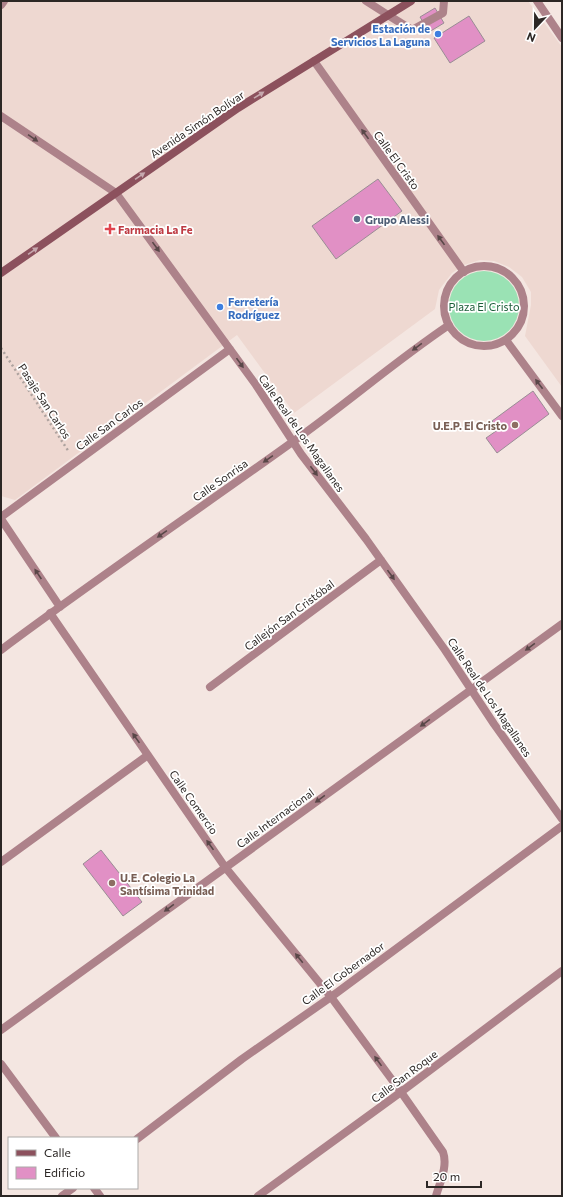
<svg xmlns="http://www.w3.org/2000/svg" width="563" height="1197" font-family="Commissioner,sans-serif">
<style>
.built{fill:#eed8d1}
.green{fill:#9ae2b4}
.building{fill:#e190c5;stroke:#998d94}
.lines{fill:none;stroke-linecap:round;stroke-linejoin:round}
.path{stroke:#ada29e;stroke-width:2.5;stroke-dasharray:2 3;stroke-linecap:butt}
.service{stroke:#ad828a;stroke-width:8}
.minor{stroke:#ad828a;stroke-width:8}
.secondary{stroke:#8c515d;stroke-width:8}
.oneway{fill:#c6a8ae}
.oneway2{fill:#594748}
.shop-dot{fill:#3f7fe0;stroke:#fff;stroke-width:1.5}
.service-dot{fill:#5c6f8a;stroke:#fff;stroke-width:1.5}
.health-dot{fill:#e0444e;stroke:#fff;stroke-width:1.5}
.education-dot{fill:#8d6e63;stroke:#fff;stroke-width:1.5}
.labels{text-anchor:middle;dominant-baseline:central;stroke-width:3.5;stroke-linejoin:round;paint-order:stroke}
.shop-label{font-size:11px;font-weight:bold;fill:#366cbe;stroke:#fff;text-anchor:end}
.street-label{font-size:11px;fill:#2c2725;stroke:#fff}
.service-label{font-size:11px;font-weight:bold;fill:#4e5e75;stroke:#fff;text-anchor:start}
.health-label{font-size:11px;font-weight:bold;fill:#be3a42;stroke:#fff;text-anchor:start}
.park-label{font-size:11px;fill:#1c5e3a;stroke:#fff}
.education-label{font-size:11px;font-weight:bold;fill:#785e54;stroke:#fff;text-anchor:end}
</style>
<rect width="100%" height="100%" fill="#f4e6e1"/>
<path class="built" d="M1 1H528L562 47V387L525 336 531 305V292L522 277 509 267 494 261 480 260 464 265 452 273 439 290 435 309 294 413 237 335 15 500 1 496Z"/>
<path class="green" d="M449 306a35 35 0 1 1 70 0a35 35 0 1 1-70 0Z"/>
<path class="building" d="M435 8 444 23 429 32 420 17Z
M469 16 485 41 450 63 434 38Z
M378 179 402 211 336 259 312 226Z
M533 391 549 414 497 453 486 438 499 429 492 421Z
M101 850 142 902 123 916 83 864Z"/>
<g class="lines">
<path class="path" d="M1 348 69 452"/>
<path class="service" d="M388 15 412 30 443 13 444 1"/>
<path class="minor" d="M366 1 388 15
M537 1 562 38
M1 5 4 1
M314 61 464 272
M1 116 116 193 256 385 301 454 366 539 445 650 494 724 562 819
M444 306a40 40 0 1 1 80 0a40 40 0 1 1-80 0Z
M506 340 562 416
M1 517 230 349
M1 519 60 607
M50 613 225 867 331 997 401 1092 443 1152C448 1166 440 1182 436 1196
M1 650C96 579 195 512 291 443 345 405 394 362 449 325
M210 687 381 560
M1 862 148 755
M1 1030 562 624
M1 1064 56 1138
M137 1139 242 1059 331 997 562 826
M94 1188 100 1196
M62 1196 73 1188
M258 1196 401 1092 562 971"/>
<path class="secondary" d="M1 273 238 108 411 1"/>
</g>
<defs><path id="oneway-solid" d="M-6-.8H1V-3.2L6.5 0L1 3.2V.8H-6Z"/></defs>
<g class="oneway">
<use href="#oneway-solid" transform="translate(259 95) rotate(-32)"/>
<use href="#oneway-solid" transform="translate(140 176) rotate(-35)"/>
<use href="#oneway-solid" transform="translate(33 251) rotate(-35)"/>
</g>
<g class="oneway2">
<use href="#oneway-solid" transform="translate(365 134) rotate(-126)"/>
<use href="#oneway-solid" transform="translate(33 138) rotate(34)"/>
<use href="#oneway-solid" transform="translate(441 240) rotate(-126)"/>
<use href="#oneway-solid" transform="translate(156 247) rotate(54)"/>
<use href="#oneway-solid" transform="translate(417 347) rotate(144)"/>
<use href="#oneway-solid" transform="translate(240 363) rotate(54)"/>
<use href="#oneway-solid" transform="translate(539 384) rotate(-127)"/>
<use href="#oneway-solid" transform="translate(268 459) rotate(145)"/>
<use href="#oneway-solid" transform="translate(314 471) rotate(53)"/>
<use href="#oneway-solid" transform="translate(162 534) rotate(145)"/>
<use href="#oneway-solid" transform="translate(38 574) rotate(-124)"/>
<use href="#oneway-solid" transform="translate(391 575) rotate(54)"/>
<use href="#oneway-solid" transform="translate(530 647) rotate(144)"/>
<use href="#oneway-solid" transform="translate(425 723) rotate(144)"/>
<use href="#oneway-solid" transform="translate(136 738) rotate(-125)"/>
<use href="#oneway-solid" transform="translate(320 799) rotate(144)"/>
<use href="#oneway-solid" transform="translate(210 845) rotate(-125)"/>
<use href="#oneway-solid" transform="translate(169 908) rotate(144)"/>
<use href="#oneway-solid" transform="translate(299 958) rotate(-129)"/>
<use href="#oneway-solid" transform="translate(378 1061) rotate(-126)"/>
</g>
<g class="shop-dot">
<circle cx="438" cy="34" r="4"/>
<circle cx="220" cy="307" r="4"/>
</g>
<circle class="service-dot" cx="357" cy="219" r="4"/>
<path class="health-dot" d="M108 223h4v4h4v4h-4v4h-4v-4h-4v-4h4z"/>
<g class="education-dot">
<circle cx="515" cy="425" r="4"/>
<circle cx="112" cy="883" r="4"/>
</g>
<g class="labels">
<g class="shop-label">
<text x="430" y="28">Estación de<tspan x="430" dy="13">Servicios La Laguna</tspan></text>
<text x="228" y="301" text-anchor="start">Ferretería<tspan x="228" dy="13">Rodríguez</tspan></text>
</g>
<g class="street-label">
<text transform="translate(197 124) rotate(-34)">Avenida Simón Bolívar</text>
<text transform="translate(397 160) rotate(54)">Calle El Cristo</text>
<text transform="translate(45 401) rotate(57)">Pasaje San Carlos</text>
<text transform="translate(109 424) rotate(-36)">Calle San Carlos</text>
<text transform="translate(302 433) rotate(55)">Calle Real de Los Magallanes</text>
<text transform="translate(220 480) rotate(-35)">Calle Sonrisa</text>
<text transform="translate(289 615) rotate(-37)">Callejón San Cristóbal</text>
<text transform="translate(490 697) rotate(56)">Calle Real de Los Magallanes</text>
<text transform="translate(194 802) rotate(55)">Calle Comercio</text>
<text transform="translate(275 818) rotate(-36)">Calle Internacional</text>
<text transform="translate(343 973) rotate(-36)">Calle El Gobernador</text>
<text transform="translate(404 1076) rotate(-37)">Calle San Roque</text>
</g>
<g class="service-label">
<text x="365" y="219">Grupo Alessi</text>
</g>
<g class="health-label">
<text x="118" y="229">Farmacia La Fe</text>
</g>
<g class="park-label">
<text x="484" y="306">Plaza El Cristo</text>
</g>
<g class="education-label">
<text x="507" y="425">U.E.P. El Cristo</text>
<text x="120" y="877" text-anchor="start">U.E. Colegio La<tspan x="120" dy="13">Santísima Trinidad</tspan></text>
</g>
</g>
<rect width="563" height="1197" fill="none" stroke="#2c2725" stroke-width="4"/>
<rect x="8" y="1137" width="130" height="52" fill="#ffffff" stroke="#aba9a8"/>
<rect x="16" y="1150" width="20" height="6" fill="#8c515d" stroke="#aba9a8"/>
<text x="44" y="1157" font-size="12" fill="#2c2725">Calle</text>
<rect x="16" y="1167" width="20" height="12" fill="#e190c5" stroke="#aba9a8"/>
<text x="44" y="1177" font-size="12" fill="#2c2725">Edificio</text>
<g transform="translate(535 28) rotate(202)" stroke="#ffffff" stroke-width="3" paint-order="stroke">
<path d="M0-3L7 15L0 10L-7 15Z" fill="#2c2725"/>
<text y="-6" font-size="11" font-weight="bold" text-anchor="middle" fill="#2c2725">N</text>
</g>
<path d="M427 1181v6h54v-6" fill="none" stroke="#2c2725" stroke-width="2"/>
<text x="433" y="1181" font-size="12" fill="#2c2725" stroke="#ffffff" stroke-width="3" paint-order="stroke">20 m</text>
</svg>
